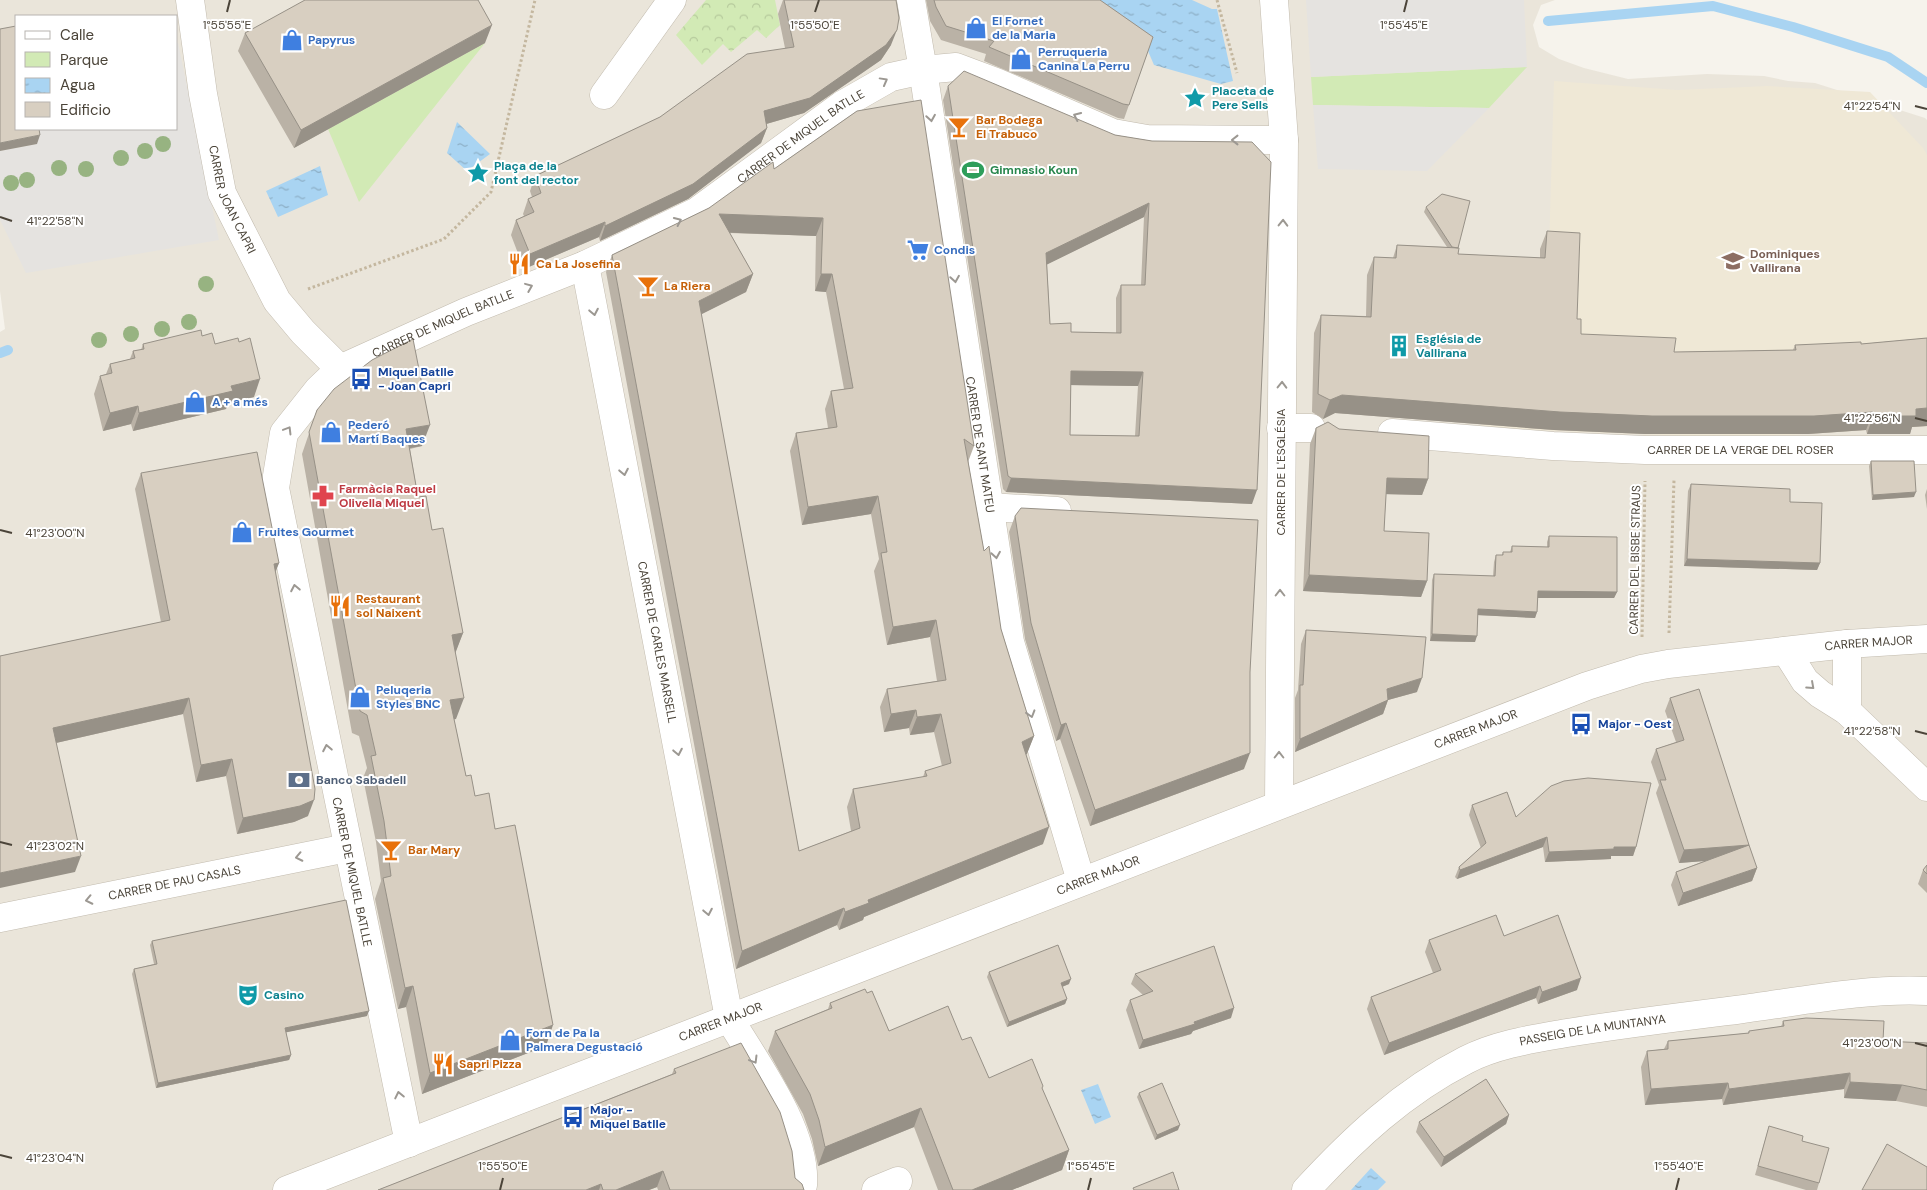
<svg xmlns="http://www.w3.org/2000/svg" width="1927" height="1190" font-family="'DM Sans',sans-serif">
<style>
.residential{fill:#eae5da;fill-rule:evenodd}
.education{fill:#efe8d6}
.green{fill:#d2eab5}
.forest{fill:url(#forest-crowns)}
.parking{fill:#e5e3e0}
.water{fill:url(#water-ripples)}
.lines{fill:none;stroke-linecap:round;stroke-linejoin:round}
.stream{stroke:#a9d4f2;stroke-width:10}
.minor-casing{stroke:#c2bbae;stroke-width:29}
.path{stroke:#c4b79f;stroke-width:3;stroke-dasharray:2.5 2.5;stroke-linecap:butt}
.minor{stroke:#fff;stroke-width:28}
.tree{fill:#97b381}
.wall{fill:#bab2a6;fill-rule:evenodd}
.shaded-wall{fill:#979187}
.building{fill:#d8cfc1;stroke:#979187;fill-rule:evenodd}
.oneway{stroke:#9c9892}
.ticks{fill:none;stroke:#4b4439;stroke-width:2}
.labels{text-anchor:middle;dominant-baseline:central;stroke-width:4;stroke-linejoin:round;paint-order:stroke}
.shop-label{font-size:12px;font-weight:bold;fill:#366cbe;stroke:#fff;text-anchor:start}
.culture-label{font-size:12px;font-weight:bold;fill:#0d838f;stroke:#fff;text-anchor:start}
.food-label{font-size:12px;font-weight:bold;fill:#c56008;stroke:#fff;text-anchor:start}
.street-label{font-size:12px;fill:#4b4439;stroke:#fff}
.leisure-label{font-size:12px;font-weight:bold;fill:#27864d;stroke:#fff;text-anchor:start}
.education-label{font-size:12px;font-weight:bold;fill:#785e54;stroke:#fff;text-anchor:start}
.transit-label{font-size:12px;font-weight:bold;fill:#164399;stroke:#fff;text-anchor:start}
.health-label{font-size:12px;font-weight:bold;fill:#be3a42;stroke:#fff;text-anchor:start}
.service-label{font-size:12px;font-weight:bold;fill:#4e5e75;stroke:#fff;text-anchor:start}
.ticks-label{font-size:12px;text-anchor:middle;fill:#4b4439;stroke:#fff;stroke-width:4;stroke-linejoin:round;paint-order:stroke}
</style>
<defs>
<pattern id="forest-crowns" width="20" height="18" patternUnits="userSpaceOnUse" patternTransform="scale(1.25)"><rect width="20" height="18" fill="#d2eab5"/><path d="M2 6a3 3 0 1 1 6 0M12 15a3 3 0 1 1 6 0" fill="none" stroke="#b6ca9c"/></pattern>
<pattern id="water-ripples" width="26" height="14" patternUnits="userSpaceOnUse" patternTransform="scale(1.25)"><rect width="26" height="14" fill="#a9d4f2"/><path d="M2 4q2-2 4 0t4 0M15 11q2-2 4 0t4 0" fill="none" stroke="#8caec5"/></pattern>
</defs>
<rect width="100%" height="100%" fill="#f6f3ec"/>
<path class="residential" d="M0 0H1555L1541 5 1533 25 1539 47 1559 59 1584 68 1628 79 1707 74 1764 76 1788 81 1815 83 1925 118 1927 120V1190H0V332L5 329 0 291ZM16 16H176V129H16Z"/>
<path class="education" d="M1554 81 1678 90 1767 86 1870 92 1923 148 1927 155V426L1790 435 1688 436 1481 428 1482 395 1539 276 1540 249H1549Z"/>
<path class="green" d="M485 43 359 202 328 129Z
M1527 67 1489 108 1313 105 1311 77Z"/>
<path class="forest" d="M706 0H775L780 25 766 38 757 30 731 52 723 44 702 65 676 35Z"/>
<path class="parking" d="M1306 0H1524L1527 67 1311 77Z
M176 43H178L219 240 26 273 0 220V151L37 144 34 129H176Z
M1313 105 1489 108 1427 171 1318 169Z"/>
<path class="water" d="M1092 0H1192L1212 9H1217L1233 81 1221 84 1154 65 1148 51Z
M457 122 490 154 467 171 447 153Z
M320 166 328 195 278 217 266 191Z
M1098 1084 1111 1117 1095 1124 1081 1090Z
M1371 1168 1386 1182 1378 1190H1351Z"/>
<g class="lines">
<path class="stream" d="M1548 21 1713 6 1793 27 1888 57 1927 83
M0 353 8 350"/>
<g class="minor-casing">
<g id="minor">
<path id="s1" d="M190 0 203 94 222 193 277 301 303 332 340 369"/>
<path id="s2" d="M911 0 923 70 1010 642 1081 881"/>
<path d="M1274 0 1284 140 1279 804"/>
<path d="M604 95 672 0"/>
<path id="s3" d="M585 265 729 1018C756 1063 807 1132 803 1185"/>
<path d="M1281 428H1311"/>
<path id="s4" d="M1392 433 1553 446 1645 450H1927"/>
<path d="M989 507 1057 511"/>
<path d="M1847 644V711"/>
<path d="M1786 651 1805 681 1820 694 1847 711 1927 787"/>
<path id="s5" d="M0 918 347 848"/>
<path id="s6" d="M409 1143 275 488 284 433 318 390 340 369 466 312 585 265 696 212 842 105 891 77 923 70 956 67 996 82 1113 133 1147 139 1284 140"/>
<path id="s7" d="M287 1190 1587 686 1641 669 1668 664 1847 644 1927 639"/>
<path d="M876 1190 898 1181"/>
<path id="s8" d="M1306 1190C1353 1139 1403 1092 1466 1060 1497 1044 1533 1039 1567 1033 1623 1024 1680 1017 1736 1010 1798 1002 1864 988 1927 991"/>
</g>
</g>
<path class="path" d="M1217 0 1237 73
M308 289 444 239 491 192 535 0
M1669 633 1674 480
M1642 637 1645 481"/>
<use href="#minor" class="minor"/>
</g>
<g class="tree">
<circle cx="163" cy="144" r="8"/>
<circle cx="145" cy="151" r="8"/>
<circle cx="121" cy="158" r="8"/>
<circle cx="59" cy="168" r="8"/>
<circle cx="86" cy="169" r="8"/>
<circle cx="27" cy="180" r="8"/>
<circle cx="11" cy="183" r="8"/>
<circle cx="206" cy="284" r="8"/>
<circle cx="189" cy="322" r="8"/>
<circle cx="162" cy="329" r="8"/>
<circle cx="131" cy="334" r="8"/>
<circle cx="99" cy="340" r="8"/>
</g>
<path class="wall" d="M783 0 891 45 881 60 804 113 766 124 767 128 761 143 688 199 600 241 599 237 524 269 511 235 516 220 524 216 523 214 528 199 532 197 530 191 535 176 660 117 785 48 778 14Z
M926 0H1100L1153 37 1124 119 1118 118 984 61 986 54 941 40 930 21Z
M245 33 485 43 294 148 238 51Z
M948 86 1115 135 1152 141 1252 504 1006 492 1003 489 943 100ZM1144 217 1141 285H1121L1116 298V333L1071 332 1050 324 1047 264ZM1071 385 1138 386 1135 436 1070 435Z
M857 111 974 446 968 462 984 551 1001 629 1034 736 1026 755 1043 844 864 917 863 920 839 930 837 925 736 969 606 272 612 255 709 208 774 169ZM730 233 816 236 815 291 826 292 844 389 831 391 825 409 828 428 796 433 790 451 802 525 871 514 879 559 874 571 887 645 930 637 937 681 887 689 880 707 884 732 909 728 910 735 934 732 942 766 925 771 923 777 853 789 847 807 851 831 799 851 701 314 746 292 753 274Z
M1426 207 1458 248V254L1540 258V249L1547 231 1577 319 1581 334 1674 352 1793 350 1795 345 1861 344 1927 338V426L1912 427 1910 434H1867L1866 430 1808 434H1645L1554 430 1335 413 1323 419 1312 412 1314 333 1321 315 1366 316 1367 275 1374 257 1393 258 1397 245 1447 247 1424 212Z
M202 336 215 344 254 397 228 403 226 409 133 431 131 424 103 431 94 394 100 376 106 374 110 364 130 359 133 351 141 350 143 344Z
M317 410 422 446 410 449 418 497 432 530 463 633 455 653 456 719H454L466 776 475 796 495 829 546 1046 422 1094 406 1007 398 1009 375 899 381 881 376 842 363 778 367 768 359 736 352 733 302 454Z
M1316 428 1428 479 1422 495 1386 494 1384 531 1427 581 1421 597 1303 591 1310 444Z
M1871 461 1914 497 1872 500 1869 466Z
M141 473 279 563 275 571 308 816 294 822 237 834 226 776 196 782 183 714 56 743 75 872 0 656 161 622 135 489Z
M1691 484 1790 502 1820 563 1817 570 1684 566 1688 491Z
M1927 489V509L1925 495Z
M1015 516 1244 769 1090 826 1060 739 1056 741 1025 639 1009 532Z
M1549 536 1617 592 1614 598H1538L1537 612 1535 618 1478 615 1475 642 1430 641 1432 580 1434 574 1493 576 1494 562 1496 555H1502L1503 552H1510L1512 546 1547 547V542Z
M1306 630 1417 692 1388 700 1383 714 1295 752V698L1298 690 1301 644Z
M1670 698 1757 868 1752 881 1678 906 1671 885 1676 872 1704 861 1679 863 1656 793 1659 785 1651 762 1656 749 1676 742 1665 711Z
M1472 805 1516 817 1636 847 1633 856H1611V859L1545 862 1543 847 1457 879 1455 877 1459 867 1481 848 1469 815Z
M1927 865V893L1918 884 1923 870Z
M1504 936 1577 990 1538 1004 1536 998 1384 1055 1367 1009 1371 997 1433 973 1425 952 1429 940Z
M152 941 367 1016 286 1032 291 1055 289 1060 156 1088 132 974 134 969 154 964 150 945Z
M989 972 1069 984 1062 987 1067 999 1065 1004 1007 1027 987 977Z
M1135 974 1231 1018 1193 1031 1191 1034 1139 1049 1126 1010 1130 1000 1143 995 1131 984Z
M867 993 889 1031 962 1040 989 1078 1042 1089 1069 1150 1062 1170 1012 1190H938L914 1127 818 1166 812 1139 803 1114 768 1051 775 1031 828 1009 830 1003Z
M1783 1021 1883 1041 1927 1043V1107L1896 1101 1844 1098V1089L1723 1105 1722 1099 1645 1105 1641 1067 1647 1051 1664 1049 1668 1041 1748 1033 1749 1031 1781 1027Z
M674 1069 795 1178 804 1190H658L657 1187 649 1190H378L672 1074Z
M1139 1093 1178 1130 1155 1140 1137 1097Z
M1509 1115 1506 1124 1441 1167 1416 1132 1419 1122Z
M1769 1126 1802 1141 1819 1183 1817 1190H1806L1755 1175Z"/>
<path class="shaded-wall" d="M492 25 485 43 294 148 301 130Z
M897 30 891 45 881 60 804 113 759 126 764 111Z
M767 128 761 143 688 199 600 241 605 226Z
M40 135 37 144 0 151V143Z
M1149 203 1144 217 1042 267 1046 253Z
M719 214 823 218 816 236 713 232Z
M605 222 599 237 524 269 530 254Z
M753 274 746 292 692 319 699 301Z
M821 274H832L826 292 815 291Z
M1071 371 1143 372 1138 386 1066 385Z
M260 379 254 397 228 403 226 409 133 431 139 413 231 386Z
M1342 395 1873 412 1866 430 1808 434H1645L1554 430 1335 413 1323 419 1330 400Z
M138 406 131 424 103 431 110 413Z
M1927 408V426L1912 427 1910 434H1867L1873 416 1916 409Z
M430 425 422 446 398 450 406 429Z
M1011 478 1257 490 1252 504 1006 492Z
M1387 478 1428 479 1422 495 1381 494Z
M1916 492 1914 497 1872 500 1873 495Z
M878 496 871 514 802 525 808 507Z
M1687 559 1820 563 1817 570 1684 566Z
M279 563 273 579 274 564Z
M1309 575 1427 581 1421 597 1303 591Z
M1538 591 1617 592 1614 598H1536Z
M1478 609 1537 612 1535 618 1476 615Z
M936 620 930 637 887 645 893 627Z
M463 633 455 654 452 635Z
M1432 634 1477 636 1475 642 1430 641Z
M1422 678 1417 692 1388 700 1383 714 1295 752 1300 739 1387 689Z
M189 698 183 714 47 745 53 728Z
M464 698 456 719 442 722 450 700Z
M916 710 909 728 884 732 891 714Z
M941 714 934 732 910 735 917 717Z
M1066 723 1060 739 1056 741 1061 725Z
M1034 736 1027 754 1016 760 1022 742Z
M1250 753 1244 769 1090 826 1095 810Z
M232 759 226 776 196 782 201 765Z
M314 800 308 816 294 822 237 834 243 818Z
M1049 827 1043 844 864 917 863 920 839 930 845 912 868 900Z
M1547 837 1543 847 1457 879 1460 870Z
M1749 845 1744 858 1679 863 1684 850Z
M1614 847H1636L1633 856H1611V859L1545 862 1549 852Z
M81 856 75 872 0 888V873Z
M1757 868 1752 881 1678 906 1683 893Z
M844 908 837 925 736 969 742 951Z
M1581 978 1577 990 1538 1004 1542 992Z
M1071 979 1069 984 1059 988 1061 983Z
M413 986 406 1007 398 1009 405 988Z
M1540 986 1536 998 1384 1055 1389 1043Z
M1067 999 1065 1004 1007 1027 1009 1022Z
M1234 1008 1231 1018 1193 1031 1191 1034 1139 1049 1143 1040Z
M369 1011 367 1016 283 1033 285 1028Z
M553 1025 546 1046 422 1094 430 1073Z
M291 1055 289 1060 156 1088 158 1083Z
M1850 1073 1844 1089 1723 1105 1729 1089Z
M1850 1082 1902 1085 1896 1101 1844 1098Z
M1728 1083 1722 1099 1645 1105 1651 1089Z
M921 1108 914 1127 818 1166 825 1147Z
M1509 1115 1506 1124 1441 1167 1444 1157Z
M1180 1125 1178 1130 1155 1140 1157 1135Z
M1069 1150 1062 1170 1012 1190H972Z
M663 1171 657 1187 649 1190H616Z
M601 1184 599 1190H586Z"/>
<path class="building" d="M305 0H478L492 25 301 130 245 33Z
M784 0H896L899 18 897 30 886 45 810 98 764 111 767 128 693 184 605 226V222L530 254 516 220 534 212 528 199 541 193 535 176 660 117 747 54 794 47Z
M934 0H1100L1153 37 1129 105 1123 104 989 47 994 41 946 26 936 7Z
M16 26V129H39L40 135 0 143V29Z
M964 71 1115 135 1152 141 1252 142 1271 162 1257 490 1011 478 1008 476 948 86ZM1149 203 1145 285H1121V333L1071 332V323L1050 324 1046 253ZM1071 371 1143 372 1139 436 1070 435Z
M921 100 974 446 964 439 984 551 989 546 1001 629 1034 736 1022 742 1049 827 868 900 869 903 845 912 844 908 742 951 612 255 709 208 773 162 774 169 857 111ZM719 214 823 218 821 274H832L853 388 831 391 837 427 796 433 808 507 878 496 887 552 881 553 893 627 936 620 946 680 887 689 891 714 916 710 917 717 941 714 951 763 925 771 927 776 853 789 860 828 799 851 699 301 753 274Z
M1442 194 1470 201 1458 248 1452 247 1426 207Z
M1547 231 1580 233 1577 319H1581V334L1676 338 1674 352 1796 350 1795 345 1861 342V344L1927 338V408L1916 409V416H1873V412L1814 416H1652L1560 412 1342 395 1330 400 1318 394 1321 315 1371 317 1374 257 1396 258 1397 245 1459 248 1458 254 1545 258Z
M201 330 202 336 212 333 215 344 238 338 239 342 250 338 260 379 231 386 233 391 139 413 138 406 110 413 100 376 112 373 110 364 135 358 133 351 144 349 143 344Z
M413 339 430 425 406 429 418 497 426 496 432 530 443 528 463 633 452 635 464 698 450 700 466 776 471 775 475 796 489 793 495 829 515 825 553 1025 430 1073 413 986 405 988 383 878 391 876 384 821 371 756 376 755 367 715 360 711 309 432 317 410 334 389 372 360Z
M1328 422 1339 429 1429 436 1428 479 1387 478 1384 531 1429 533 1427 581 1309 575 1316 428Z
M257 452 279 563 274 564 315 789 314 800 300 806 243 818 232 759 201 765 189 698 53 728 81 856 0 873V656L170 620 141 473Z
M1871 461H1914L1916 492 1873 495Z
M1691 484 1790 489V502L1822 503 1820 563 1687 559Z
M1021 508 1258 520 1250 672V753L1095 810 1066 723 1061 725 1031 623 1015 516Z
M1549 536 1617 537V592L1538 591 1537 612 1478 609 1477 636 1432 634 1434 574 1495 576 1496 555H1503V552H1512V546L1549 547Z
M1306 630 1426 637 1422 678 1387 689 1388 700 1300 739V685H1303Z
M1699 689 1749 845 1684 850 1660 780H1666L1656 749 1684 740 1670 698Z
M1588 778 1651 783 1636 847H1614V849L1549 852 1547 837 1460 870 1459 867 1486 843 1472 805 1507 792 1516 817 1551 786 1564 781Z
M1749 845 1757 868 1683 893 1676 872Z
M1927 865V874L1923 870Z
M346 900 369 1011 285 1028 291 1055 158 1083 134 969 157 964 152 941Z
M1496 915 1504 936 1558 915 1581 978 1542 992 1540 986 1389 1043 1371 997 1441 970 1429 940Z
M1058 945 1071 979 1061 983 1067 999 1009 1022 989 972Z
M1214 946 1234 1008 1194 1022 1195 1024 1143 1040 1130 1000 1153 991 1135 974Z
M865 989 867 993 872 991 889 1031 948 1006 962 1040 971 1037 989 1078 1032 1059 1043 1086 1042 1088 1069 1150 972 1190H953L921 1108 825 1147 819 1120 810 1094 775 1031 832 1008 830 1003Z
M1806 1018 1884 1021 1883 1041 1927 1043V1090L1902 1085 1850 1082V1073L1729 1089 1728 1083 1651 1089 1647 1051 1668 1049V1041L1749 1033V1031L1784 1026 1783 1021Z
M741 1043 780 1112 792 1151 795 1178 802 1184 804 1190H670L663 1171 616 1190H603L601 1184 586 1190H378L676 1073 674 1069Z
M1486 1079 1509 1115 1444 1157 1419 1122Z
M1162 1083 1180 1125 1157 1135 1139 1093Z
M1769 1126 1803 1136 1802 1141 1829 1148 1819 1183 1758 1166Z
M1887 1144 1927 1167V1190H1862Z
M1173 1172 1179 1190H1134L1133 1188Z"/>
<defs><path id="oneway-chevron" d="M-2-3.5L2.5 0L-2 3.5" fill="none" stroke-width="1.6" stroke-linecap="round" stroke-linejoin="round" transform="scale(1.25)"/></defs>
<g class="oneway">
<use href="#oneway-chevron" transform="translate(884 81) rotate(-29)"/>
<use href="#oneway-chevron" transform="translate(1077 116) rotate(-155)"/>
<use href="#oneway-chevron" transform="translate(931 118) rotate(81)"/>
<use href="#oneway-chevron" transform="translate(1235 140) rotate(180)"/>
<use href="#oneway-chevron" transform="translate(678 221) rotate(-25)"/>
<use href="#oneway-chevron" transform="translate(1283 223) rotate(-89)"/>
<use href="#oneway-chevron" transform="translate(955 279) rotate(81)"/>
<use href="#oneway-chevron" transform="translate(529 287) rotate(-22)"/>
<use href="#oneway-chevron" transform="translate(594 312) rotate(79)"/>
<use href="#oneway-chevron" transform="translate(1282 385) rotate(-89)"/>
<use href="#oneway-chevron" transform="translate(288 430) rotate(-59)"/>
<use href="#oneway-chevron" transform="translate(624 472) rotate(79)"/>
<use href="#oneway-chevron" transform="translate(996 555) rotate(81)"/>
<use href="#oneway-chevron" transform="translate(295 588) rotate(-101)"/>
<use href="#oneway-chevron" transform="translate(1280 593) rotate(-90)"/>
<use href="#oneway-chevron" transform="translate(1811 686) rotate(42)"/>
<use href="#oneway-chevron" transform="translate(1031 714) rotate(73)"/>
<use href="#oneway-chevron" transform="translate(327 748) rotate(-101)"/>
<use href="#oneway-chevron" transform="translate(678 752) rotate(79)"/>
<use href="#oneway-chevron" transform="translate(1279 755) rotate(-90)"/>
<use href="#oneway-chevron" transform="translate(299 857) rotate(168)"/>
<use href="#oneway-chevron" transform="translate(89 900) rotate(168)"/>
<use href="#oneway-chevron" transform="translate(708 912) rotate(79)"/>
<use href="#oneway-chevron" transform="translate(754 1060) rotate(59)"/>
<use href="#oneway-chevron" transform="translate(399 1095) rotate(-102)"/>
</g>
<path class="ticks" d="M227 12 230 0M815 12 819 0M1404 12 1407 0M1915 106 1927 109M0 217 12 221M1915 418 1927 421M0 530 12 533M1915 731 1927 734M0 842 12 845M1915 1043 1927 1046M0 1155 12 1158M500 1190 503 1178M1088 1190 1091 1178M1676 1190 1679 1178"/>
<defs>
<g id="shop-bare" transform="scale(1.725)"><path d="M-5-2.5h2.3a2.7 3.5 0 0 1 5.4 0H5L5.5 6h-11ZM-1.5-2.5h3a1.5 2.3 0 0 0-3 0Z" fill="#3f7fe0" stroke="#fff" stroke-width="2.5" paint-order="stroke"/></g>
<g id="sight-bare" transform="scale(1.725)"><path d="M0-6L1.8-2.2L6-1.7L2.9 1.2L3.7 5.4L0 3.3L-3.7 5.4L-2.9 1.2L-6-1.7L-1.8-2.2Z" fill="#0f9aa8" stroke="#fff" stroke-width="2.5" paint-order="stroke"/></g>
<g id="bar-bare" transform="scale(1.725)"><path d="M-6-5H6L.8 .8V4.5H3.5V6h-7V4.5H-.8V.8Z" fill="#e8710a" stroke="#fff" stroke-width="2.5" paint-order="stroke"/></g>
<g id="stadium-bare" transform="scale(1.725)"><path d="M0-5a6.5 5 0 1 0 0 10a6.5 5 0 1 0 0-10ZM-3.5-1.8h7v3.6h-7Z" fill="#2e9e5b" stroke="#fff" stroke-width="2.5" paint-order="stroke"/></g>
<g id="supermarket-bare" transform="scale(1.725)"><path d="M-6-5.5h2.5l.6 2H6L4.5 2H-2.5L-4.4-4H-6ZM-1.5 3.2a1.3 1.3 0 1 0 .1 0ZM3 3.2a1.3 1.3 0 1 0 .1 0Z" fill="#3f7fe0" stroke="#fff" stroke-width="2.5" paint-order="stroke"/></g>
<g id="school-bare" transform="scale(1.725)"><path d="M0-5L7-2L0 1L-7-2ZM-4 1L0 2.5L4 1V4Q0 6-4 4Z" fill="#8d6e63" stroke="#fff" stroke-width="2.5" paint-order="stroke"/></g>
<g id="restaurant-bare" transform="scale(1.725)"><path d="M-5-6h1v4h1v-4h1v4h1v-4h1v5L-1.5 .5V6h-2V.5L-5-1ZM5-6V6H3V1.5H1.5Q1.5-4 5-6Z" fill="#e8710a" stroke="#fff" stroke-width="2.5" paint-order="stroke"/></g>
<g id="building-bare" transform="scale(1.725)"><path d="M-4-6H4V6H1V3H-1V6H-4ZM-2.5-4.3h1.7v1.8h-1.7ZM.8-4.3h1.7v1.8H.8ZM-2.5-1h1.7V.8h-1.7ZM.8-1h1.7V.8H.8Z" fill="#0f9aa8" stroke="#fff" stroke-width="2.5" paint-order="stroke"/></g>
<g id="bus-bare" transform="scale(1.725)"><path d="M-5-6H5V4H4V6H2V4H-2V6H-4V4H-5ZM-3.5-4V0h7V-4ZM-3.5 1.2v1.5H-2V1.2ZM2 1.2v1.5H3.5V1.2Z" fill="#1a4fb4" stroke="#fff" stroke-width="2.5" paint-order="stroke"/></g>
<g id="pharmacy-bare" transform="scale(1.725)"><path d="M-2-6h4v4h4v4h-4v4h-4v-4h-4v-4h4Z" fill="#e0444e" stroke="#fff" stroke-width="2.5" paint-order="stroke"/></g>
<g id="bank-bare" transform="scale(1.725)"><path d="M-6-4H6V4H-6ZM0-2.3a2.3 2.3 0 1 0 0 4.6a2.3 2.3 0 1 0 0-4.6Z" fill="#5c6f8a" stroke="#fff" stroke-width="2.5" paint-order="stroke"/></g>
<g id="theatre-bare" transform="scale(1.725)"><path d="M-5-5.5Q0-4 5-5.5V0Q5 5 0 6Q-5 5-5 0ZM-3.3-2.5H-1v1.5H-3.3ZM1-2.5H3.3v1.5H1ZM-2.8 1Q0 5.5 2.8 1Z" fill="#0f9aa8" stroke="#fff" stroke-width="2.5" paint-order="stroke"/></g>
</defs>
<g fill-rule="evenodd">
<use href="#shop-bare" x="976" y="28"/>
<use href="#shop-bare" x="292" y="40"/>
<use href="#shop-bare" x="1021" y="59"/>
<use href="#sight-bare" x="1195" y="98"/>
<use href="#bar-bare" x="959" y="127"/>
<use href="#stadium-bare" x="973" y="170"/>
<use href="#sight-bare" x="478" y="173"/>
<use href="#supermarket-bare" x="918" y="250"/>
<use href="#school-bare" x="1733" y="261"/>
<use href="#restaurant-bare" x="519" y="264"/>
<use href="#bar-bare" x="648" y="286"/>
<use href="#building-bare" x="1399" y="346"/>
<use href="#bus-bare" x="361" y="379"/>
<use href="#shop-bare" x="195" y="402"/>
<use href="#shop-bare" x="331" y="432"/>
<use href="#pharmacy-bare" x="323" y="496"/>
<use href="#shop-bare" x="242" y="532"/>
<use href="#restaurant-bare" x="340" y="606"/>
<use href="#shop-bare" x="360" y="697"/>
<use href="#bus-bare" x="1581" y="724"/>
<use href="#bank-bare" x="299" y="780"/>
<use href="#bar-bare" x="391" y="850"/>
<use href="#theatre-bare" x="248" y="995"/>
<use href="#shop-bare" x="510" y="1040"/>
<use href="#restaurant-bare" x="443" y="1064"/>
<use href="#bus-bare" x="573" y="1117"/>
</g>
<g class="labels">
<g class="shop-label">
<text x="992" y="21">El Fornet<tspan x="992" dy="14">de la Maria</tspan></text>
<text x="308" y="40">Papyrus</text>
<text x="1038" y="52">Perruqueria<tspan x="1038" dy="14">Canina La Perru</tspan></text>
<text x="934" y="250">Condis</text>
<text x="212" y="402">A + a més</text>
<text x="348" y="425">Pederó<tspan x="348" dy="14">Martí Baques</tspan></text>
<text x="258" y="532">Fruites Gourmet</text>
<text x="376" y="690">Peluqeria<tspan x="376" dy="14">Styles BNC</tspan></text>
<text x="526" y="1033">Forn de Pa la<tspan x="526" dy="14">Palmera Degustació</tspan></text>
</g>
<g class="culture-label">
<text x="1212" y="91">Placeta de<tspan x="1212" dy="14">Pere Sells</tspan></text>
<text x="494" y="166">Plaça de la<tspan x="494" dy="14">font del rector</tspan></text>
<text x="1416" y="339">Església de<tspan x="1416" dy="14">Vallirana</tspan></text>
<text x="264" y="995">Casino</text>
</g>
<g class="food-label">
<text x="976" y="120">Bar Bodega<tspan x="976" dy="14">El Trabuco</tspan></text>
<text x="536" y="264">Ca La Josefina</text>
<text x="664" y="286">La Riera</text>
<text x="356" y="599">Restaurant<tspan x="356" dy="14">sol Naixent</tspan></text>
<text x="408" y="850">Bar Mary</text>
<text x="459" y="1064">Sapri Pizza</text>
</g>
<g class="street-label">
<text stroke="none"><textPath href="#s6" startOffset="1328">CARRER DE MIQUEL BATLLE</textPath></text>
<text stroke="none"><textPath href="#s1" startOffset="205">CARRER JOAN CAPRI</textPath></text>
<text stroke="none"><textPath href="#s6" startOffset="922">CARRER DE MIQUEL BATLLE</textPath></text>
<text stroke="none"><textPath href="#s2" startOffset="450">CARRER DE SANT MATEU</textPath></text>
<text stroke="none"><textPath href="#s4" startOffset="349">CARRER DE LA VERGE DEL ROSER</textPath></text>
<text transform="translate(1281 472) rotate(-90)">CARRER DE L'ESGLÉSIA</text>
<text transform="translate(1635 560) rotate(-89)">CARRER DEL BISBE STRAUS</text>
<text stroke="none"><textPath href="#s3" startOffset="384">CARRER DE CARLES MARSELL</textPath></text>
<text stroke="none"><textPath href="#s7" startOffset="1680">CARRER MAJOR</textPath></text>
<text stroke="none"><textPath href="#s7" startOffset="1275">CARRER MAJOR</textPath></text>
<text transform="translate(352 872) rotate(78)">CARRER DE MIQUEL BATLLE</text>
<text stroke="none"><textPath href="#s7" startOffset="870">CARRER MAJOR</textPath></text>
<text stroke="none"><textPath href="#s5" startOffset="178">CARRER DE PAU CASALS</textPath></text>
<text stroke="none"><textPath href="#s7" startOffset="465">CARRER MAJOR</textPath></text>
<text stroke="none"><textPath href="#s8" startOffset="338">PASSEIG DE LA MUNTANYA</textPath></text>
</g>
<g class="leisure-label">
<text x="990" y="170">Gimnasio Koun</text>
</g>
<g class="education-label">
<text x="1750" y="254">Dominiques<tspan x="1750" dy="14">Vallirana</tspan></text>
</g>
<g class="transit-label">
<text x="378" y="372">Miquel Batlle<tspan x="378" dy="14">- Joan Capri</tspan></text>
<text x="1598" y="724">Major - Oest</text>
<text x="590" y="1110">Major -<tspan x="590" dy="14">Miquel Batlle</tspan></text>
</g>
<g class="health-label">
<text x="339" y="489">Farmàcia Raquel<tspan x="339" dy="14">Olivella Miquel</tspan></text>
</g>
<g class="service-label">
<text x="316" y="780">Banco Sabadell</text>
</g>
</g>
<g class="ticks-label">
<text x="227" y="29">1°55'55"E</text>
<text x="815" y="29">1°55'50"E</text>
<text x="1404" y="29">1°55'45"E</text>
<text x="1872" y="110">41°22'54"N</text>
<text x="55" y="225">41°22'58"N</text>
<text x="1872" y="422">41°22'56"N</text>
<text x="55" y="537">41°23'00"N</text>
<text x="1872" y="735">41°22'58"N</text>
<text x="55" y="850">41°23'02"N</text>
<text x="1872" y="1047">41°23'00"N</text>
<text x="55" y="1162">41°23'04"N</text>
<text x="503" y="1170">1°55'50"E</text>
<text x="1091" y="1170">1°55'45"E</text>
<text x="1679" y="1170">1°55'40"E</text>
</g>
<rect x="15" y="15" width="162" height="115" fill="#ffffff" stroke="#b7b4b0"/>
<rect x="25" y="31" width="25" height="8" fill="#ffffff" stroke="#b7b4b0"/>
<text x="60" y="40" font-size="15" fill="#4b4439">Calle</text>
<rect x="25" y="52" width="25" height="15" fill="#d2eab5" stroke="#b7b4b0"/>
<text x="60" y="65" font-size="15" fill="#4b4439">Parque</text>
<rect x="25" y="78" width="25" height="15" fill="url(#water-ripples)" stroke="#b7b4b0"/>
<text x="60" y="90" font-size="15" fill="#4b4439">Agua</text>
<rect x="25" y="102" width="25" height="15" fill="#d8cfc1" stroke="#b7b4b0"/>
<text x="60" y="115" font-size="15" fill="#4b4439">Edificio</text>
</svg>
